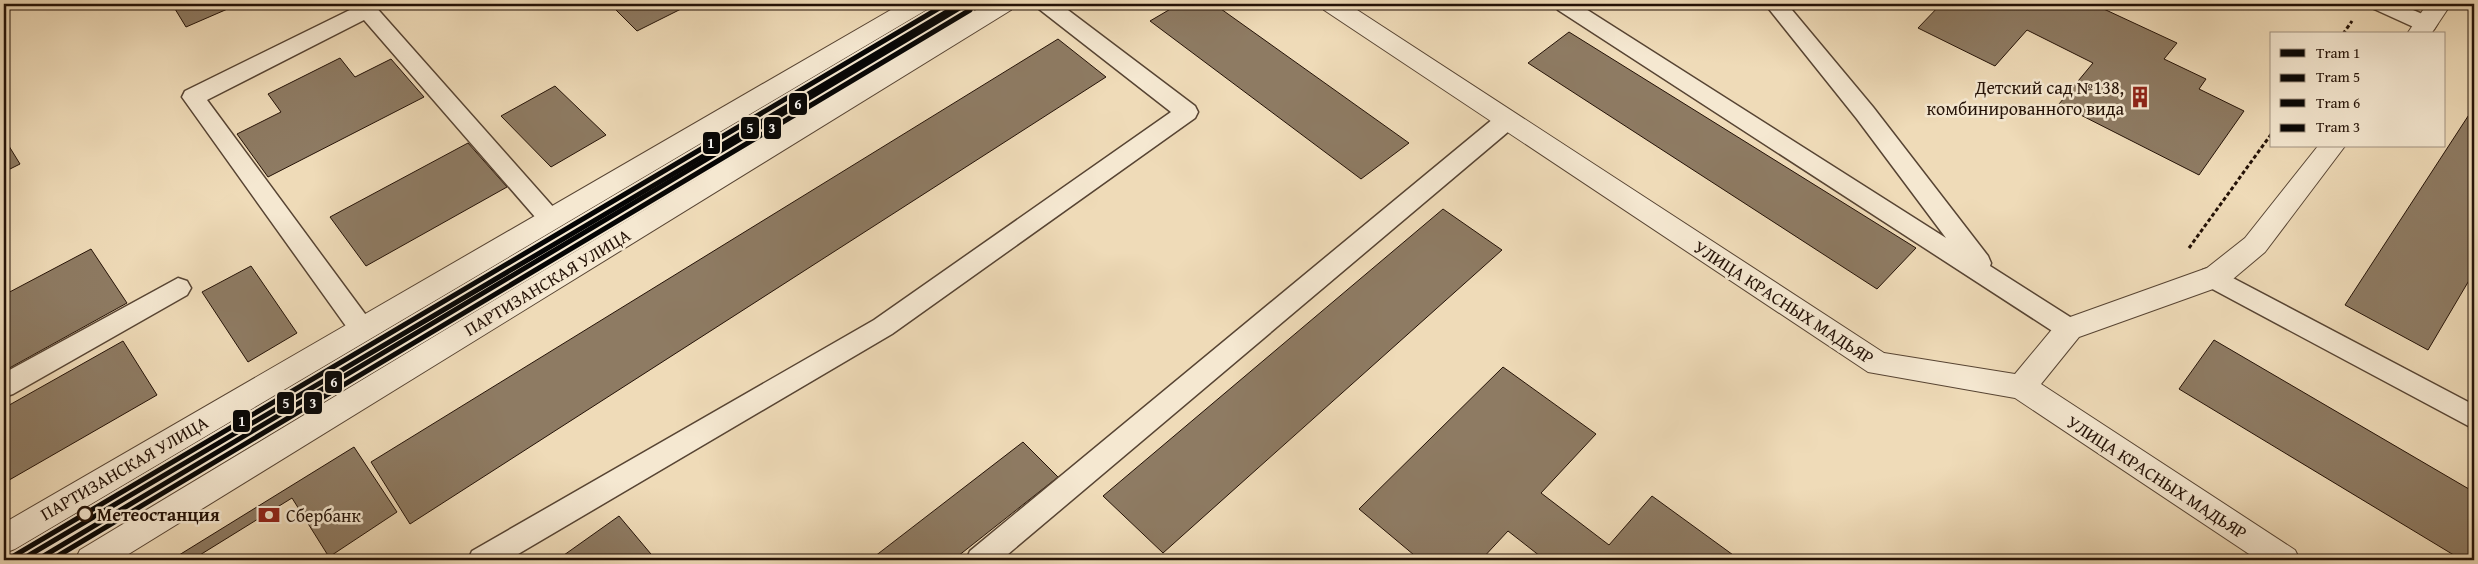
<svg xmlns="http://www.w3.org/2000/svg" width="2478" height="564" font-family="'Gentium Book Plus',serif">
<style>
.building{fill:#8e7b63;stroke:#241207}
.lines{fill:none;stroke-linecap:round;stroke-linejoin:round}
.service-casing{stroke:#574433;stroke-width:3}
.minor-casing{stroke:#574433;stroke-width:2}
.tertiary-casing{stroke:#574433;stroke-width:2}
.path{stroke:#241207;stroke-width:3;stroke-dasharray:4 2.5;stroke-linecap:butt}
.service{fill:#f5e8d1;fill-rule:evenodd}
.minor{fill:#f5e8d1;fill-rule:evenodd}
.tertiary{fill:#f5e8d1;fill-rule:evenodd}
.tram-1-casing{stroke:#f5e8d1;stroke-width:9}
.tram-2-casing{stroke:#f5e8d1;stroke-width:9}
.tram-3-casing{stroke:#f5e8d1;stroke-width:9}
.tram-4-casing{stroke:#f5e8d1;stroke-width:9}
.tram-1{stroke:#050505;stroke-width:5}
.tram-2{stroke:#050505;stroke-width:5}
.tram-3{stroke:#050505;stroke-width:5}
.tram-4{stroke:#050505;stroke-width:5}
.stop-dot{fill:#f5e8d1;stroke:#241207;stroke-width:2.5}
.labels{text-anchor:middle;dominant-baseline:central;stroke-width:5;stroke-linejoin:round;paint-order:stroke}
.poi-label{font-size:18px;fill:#241207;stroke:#f5e8d1;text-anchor:end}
.street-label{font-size:18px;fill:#241207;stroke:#f5e8d1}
.stop-label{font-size:18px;font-weight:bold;fill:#241207;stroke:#f5e8d1;text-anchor:start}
.line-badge{stroke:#f5e8d1;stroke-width:2}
.badge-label{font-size:14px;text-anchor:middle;font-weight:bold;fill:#fff}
</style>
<rect width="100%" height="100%" fill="#efdbb8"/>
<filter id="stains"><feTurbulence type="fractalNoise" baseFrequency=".004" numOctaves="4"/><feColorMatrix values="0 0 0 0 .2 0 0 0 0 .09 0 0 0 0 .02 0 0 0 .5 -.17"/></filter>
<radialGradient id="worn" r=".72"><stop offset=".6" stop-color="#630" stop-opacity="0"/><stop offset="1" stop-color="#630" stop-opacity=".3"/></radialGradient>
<path class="building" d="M172 4H239L186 27Z
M610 4H691L637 31Z
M1179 4H1214L1409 143 1361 179 1150 21Z
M1941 4H2093L2177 43 2164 59 2206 79 2199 89 2244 111 2199 175 2059 104 2093 63 2027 30 1995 66 1918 28Z
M1569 32 1916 248 1877 289 1528 63Z
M1058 39 1106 77 410 524 371 462Z
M340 58 355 77 391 59 424 97 268 177 237 134 281 112 268 94Z
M555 86 606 135 551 167 501 116Z
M2474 107V272L2428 350 2345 305Z
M4 138 20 164 4 172Z
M468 143 507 187 366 266 330 217Z
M1443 209 1502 250 1163 553 1103 496Z
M91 249 127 303 4 371V295Z
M251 266 297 333 248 362 202 292Z
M2214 340 2474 492V560H2462L2179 389Z
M123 341 157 395 4 483V408Z
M1503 367 1596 434 1541 493 1609 545 1652 496 1740 560H1545L1508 531 1481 560H1420L1359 509Z
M1023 442 1058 477 953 560H870Z
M354 447 397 512 329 557 292 498 195 558 196 560H171Z
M619 516 656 560H557Z"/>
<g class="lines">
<g class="service-casing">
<path id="service" d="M370 4 374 5 563 218 560 225 551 227 542 225 364 20 207 100 371 322 375 329 371 336 362 340 353 336 182 97 185 91 360 5Z
M1036 4H1060L1195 106 1198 112 1195 118 892 334 508 560H468L472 551 874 320 1171 112 1039 9Z
M1555 4H1578L1946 238 1857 119 1765 4H1787L1873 107 1988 256 1991 263 1990 266 2078 322 2082 329 2078 336 2069 340 2060 336 1558 10Z
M2370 4H2399L2434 19 2437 24 2434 29 2426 31 2418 29 2374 9Z
M1507 112 1515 114 1518 120 1515 126 1001 560H966L970 551 1499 114Z
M2212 267 2474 405V429L2203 284 2200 277 2203 270Z
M178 278 187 281 191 288 187 295 13 394 4 397V373Z"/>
</g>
<g class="minor-casing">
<path id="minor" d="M1320 4H1348L1884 353 2015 374 2059 321 2207 268 2245 238 2318 146H2345L2265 252 2227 284 2079 337 2041 384 2295 550 2300 560H2258L2015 398 1868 372 1324 10Z
M2427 4H2451L2431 34H2407Z"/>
</g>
<g class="tertiary-casing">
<path id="tertiary" d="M901 4H930L926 10 15 549 4 553V523Z
M986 4H1015L1011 10 119 560H75L80 550Z"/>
</g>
<path class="path" d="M2343 34 2352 21
M2189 248 2272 133"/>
<use href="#service" class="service"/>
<use href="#minor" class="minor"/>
<use href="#tertiary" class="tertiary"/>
<g class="tram-1-casing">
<path id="tram-1" d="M7 560 946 4"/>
</g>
<g class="tram-2-casing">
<path id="tram-2" d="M21 560 950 10"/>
</g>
<g class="tram-3-casing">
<path id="tram-3" d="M37 560 966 4"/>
</g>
<g class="tram-4-casing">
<path id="tram-4" d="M51 560 970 10"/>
</g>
<use href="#tram-1" class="tram-1"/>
<use href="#tram-2" class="tram-2"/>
<use href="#tram-3" class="tram-3"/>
<use href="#tram-4" class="tram-4"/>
</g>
<defs>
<g id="building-bare" transform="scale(1.725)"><path d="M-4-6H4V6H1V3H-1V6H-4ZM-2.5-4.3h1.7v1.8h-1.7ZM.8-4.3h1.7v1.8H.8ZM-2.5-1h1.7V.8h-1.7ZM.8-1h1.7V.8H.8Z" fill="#8f2418" stroke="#f5e8d1" stroke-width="2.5" paint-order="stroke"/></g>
<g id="bank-bare" transform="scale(1.725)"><path d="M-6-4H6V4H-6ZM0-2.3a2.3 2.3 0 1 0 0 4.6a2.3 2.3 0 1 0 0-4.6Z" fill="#8f2418" stroke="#f5e8d1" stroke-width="2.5" paint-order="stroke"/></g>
</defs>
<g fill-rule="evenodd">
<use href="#building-bare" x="2140" y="97"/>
<use href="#bank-bare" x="269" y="515"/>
</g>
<circle class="stop-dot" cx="85" cy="514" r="7"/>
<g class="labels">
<g class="poi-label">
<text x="2124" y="87">Детский сад №138,<tspan x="2124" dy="21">комбинированного вида</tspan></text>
<text x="286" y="515" text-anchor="start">Сбербанк</text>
</g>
<g class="street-label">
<text transform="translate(547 282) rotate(-31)">ПАРТИЗАНСКАЯ УЛИЦА</text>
<text transform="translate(1784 302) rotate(33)">УЛИЦА КРАСНЫХ МАДЬЯР</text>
<text transform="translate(124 468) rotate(-30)">ПАРТИЗАНСКАЯ УЛИЦА</text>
<text transform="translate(2157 477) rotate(33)">УЛИЦА КРАСНЫХ МАДЬЯР</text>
</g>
<g class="stop-label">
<text x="97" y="514">Метеостанция</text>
</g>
</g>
<g class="line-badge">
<rect x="788" y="92" width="20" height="24" rx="5" fill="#050505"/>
<rect x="763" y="116" width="19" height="24" rx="5" fill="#050505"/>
<rect x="740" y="116" width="20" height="24" rx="5" fill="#050505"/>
<rect x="702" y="131" width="19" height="24" rx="5" fill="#050505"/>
<rect x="324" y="370" width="19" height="24" rx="5" fill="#050505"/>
<rect x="303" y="391" width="20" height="24" rx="5" fill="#050505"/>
<rect x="276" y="391" width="19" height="24" rx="5" fill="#050505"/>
<rect x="232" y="409" width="19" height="24" rx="5" fill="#050505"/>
</g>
<g class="badge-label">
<text x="798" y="109">6</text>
<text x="772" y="133">3</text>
<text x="750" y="133">5</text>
<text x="711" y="148">1</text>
<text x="334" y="387">6</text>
<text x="313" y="408">3</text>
<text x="286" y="408">5</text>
<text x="242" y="426">1</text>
</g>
<rect width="2478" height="564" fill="none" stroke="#efdbb8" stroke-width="20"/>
<rect x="5" y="5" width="2468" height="554" fill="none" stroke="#241207" stroke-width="2.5"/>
<rect x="10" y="10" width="2458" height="544" fill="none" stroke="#241207"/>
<rect x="2270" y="32" width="175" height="115" fill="#f5e8d1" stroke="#a19280"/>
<rect x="2280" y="49" width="25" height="8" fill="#050505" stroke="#a19280"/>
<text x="2316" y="58" font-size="15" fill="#241207">Tram 1</text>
<rect x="2280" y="74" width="25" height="8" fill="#050505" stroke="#a19280"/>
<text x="2316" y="82" font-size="15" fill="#241207">Tram 5</text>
<rect x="2280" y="99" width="25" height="8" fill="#050505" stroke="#a19280"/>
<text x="2316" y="108" font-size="15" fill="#241207">Tram 6</text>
<rect x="2280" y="124" width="25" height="8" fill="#050505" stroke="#a19280"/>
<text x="2316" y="132" font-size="15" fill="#241207">Tram 3</text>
<rect width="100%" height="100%" filter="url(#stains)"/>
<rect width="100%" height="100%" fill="url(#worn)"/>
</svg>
